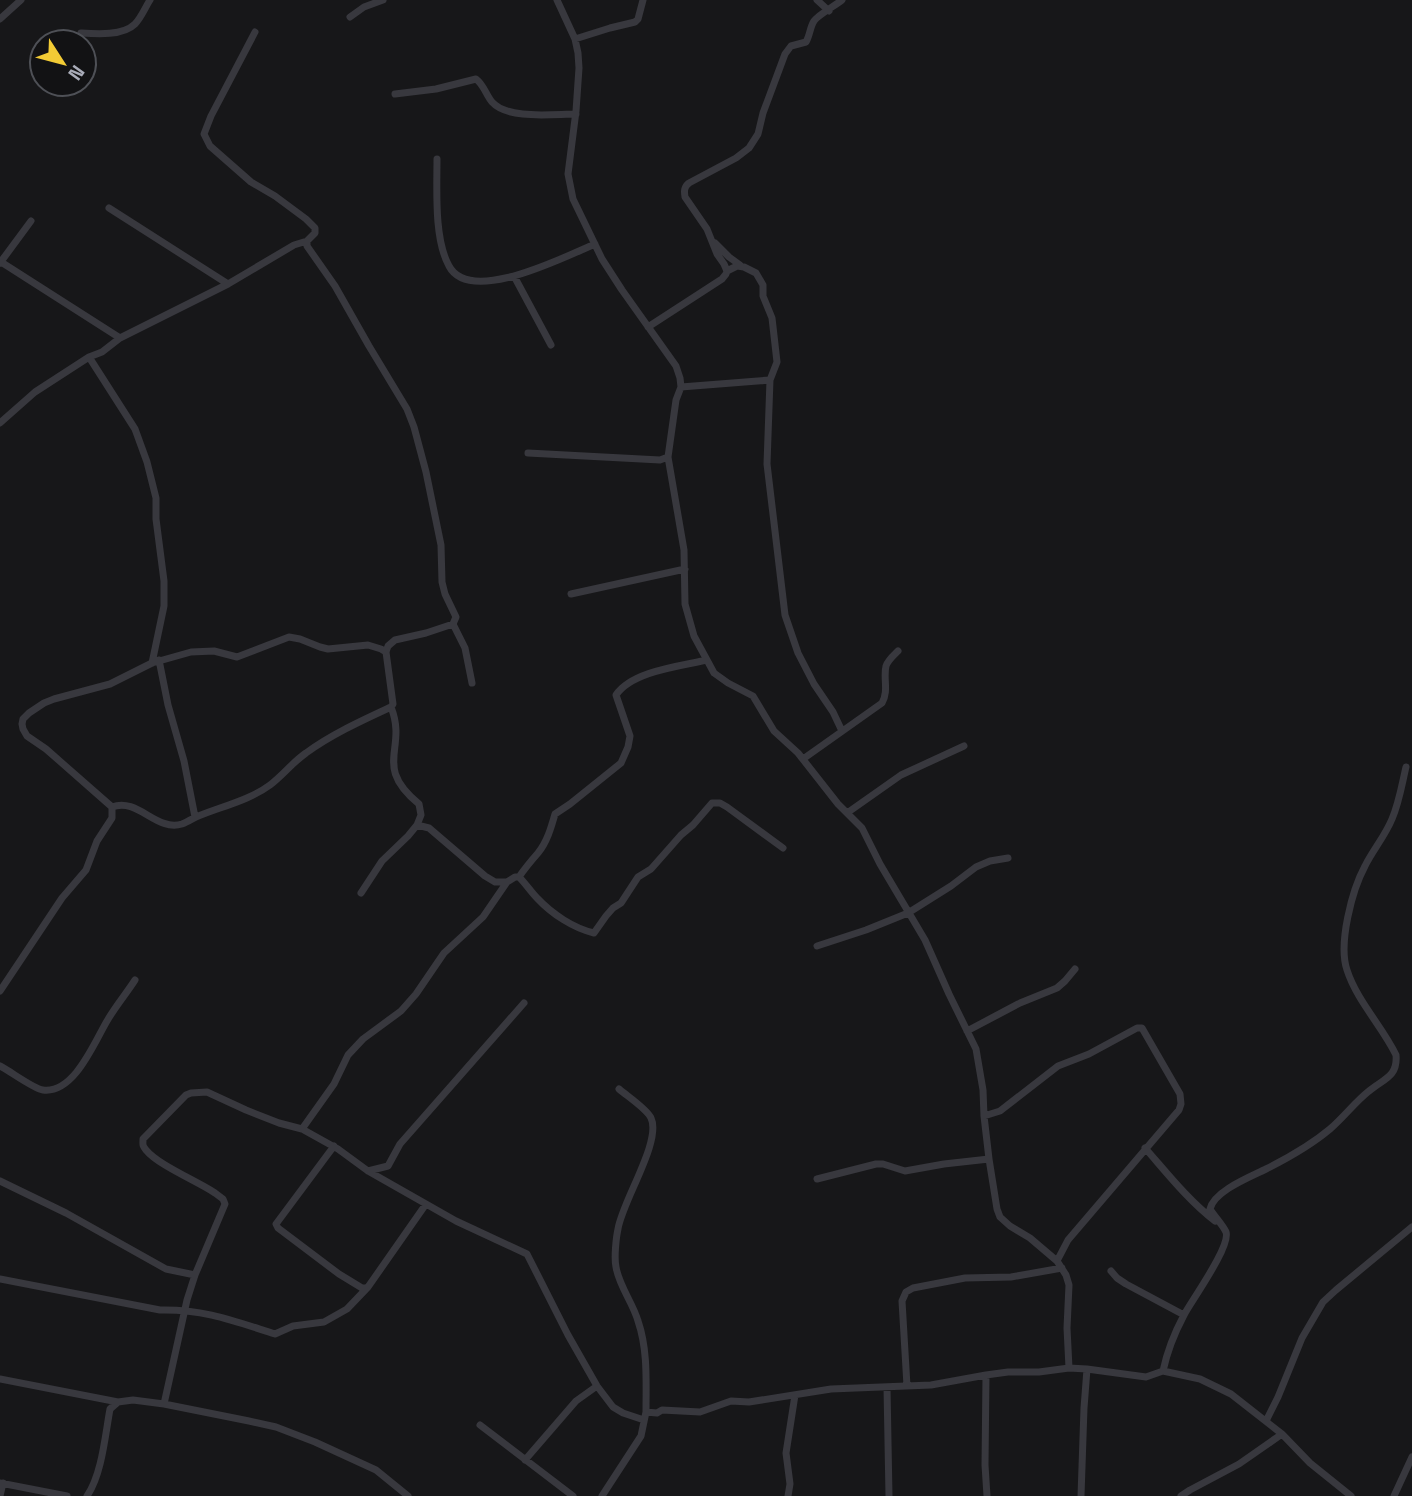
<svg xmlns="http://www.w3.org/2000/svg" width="1412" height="1496" font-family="'Space Grotesk',sans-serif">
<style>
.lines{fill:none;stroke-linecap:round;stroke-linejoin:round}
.street{stroke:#38383e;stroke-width:7}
</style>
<rect width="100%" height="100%" fill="#171719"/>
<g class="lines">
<path class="street" d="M557 0 575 39 578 53 579 68 576 111 568 174 573 199 602 259 622 290 676 366 680 378 681 387 676 400 668 457 684 550 685 604 694 636 714 673 728 683 753 696 774 731 798 753 838 804 862 828 880 864 925 940 949 994 976 1049 983 1090 984 1116 989 1159 997 1209 1000 1217 1010 1226 1030 1238 1057 1261 1066 1275 1069 1285 1067 1328 1069 1368
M817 0 829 11
M350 17 364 7 383 0
M0 19 21 0
M81 33C96 34 123 36 135 24 141 18 145 8 150 0
M575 39 610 28 635 22 638 19 643 0
M395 94 436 89 476 79C484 85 486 95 492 102 508 120 553 114 576 114
M437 159C437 190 434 239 449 266 470 306 566 256 595 244
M109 208 228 284
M307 241V246L335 286 369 346 407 409 414 427 426 472 441 545 442 582 445 594 456 617 453 624 465 648 472 683
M715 243 729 257 740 265
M1 262 120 338
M0 263 31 221
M727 271 737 266 744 267 756 273 763 285V296L772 318 777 362 770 380 767 464 785 615 798 653 814 684 833 712 842 731
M514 276 551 345
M648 327 722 279 726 274 727 271 724 264 717 254 707 229 685 197C684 191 684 187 689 183L736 158 749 148 758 134 763 113 785 54 791 46 806 42C810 35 810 27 814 21 818 15 836 5 842 0
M89 357 135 429 147 462 156 498V519L164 581V606L152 663
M681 387 770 380
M0 423 35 392 89 357 102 352 120 338 228 284 294 245 307 241 315 233V228L306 219 275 196 251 182 210 146 204 134 211 116 255 32
M528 453 660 460 668 457
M571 594 685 569
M159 660 168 705 184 761 195 817
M391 707C408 750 372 765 419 804L421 815 417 825
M803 759 882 703C889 691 883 678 886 666 888 660 894 655 898 651
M112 807C138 797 156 832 182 824 187 822 192 819 196 817 220 807 250 800 270 785 283 775 293 762 306 753 332 734 363 720 391 707L393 704 386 652 388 646 395 640 426 633 453 624
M847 813 901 775 964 746
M519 877C525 868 531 861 538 853 547 842 551 828 555 814L570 804 621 763 628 747 630 736 616 695C632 671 681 666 707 660
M361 893 382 861 408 836 417 825 429 828 485 876 495 882H507
M817 946 866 930 908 913 951 886 976 867 990 861 1008 858
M0 991 62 898 86 870 97 841 112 818V807L46 749 27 736 23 729 22 724 23 719 29 713 44 703 54 699 110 684 152 663 191 652 214 651 237 657 289 637 300 639 320 647 328 649 368 645 381 649 386 652
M967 1031 1020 1003 1057 988 1065 981 1075 969
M0 1066C10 1071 34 1089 43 1090 74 1094 94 1043 107 1021 115 1007 126 994 135 980
M619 1089C627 1096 647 1109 651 1118 662 1141 622 1202 618 1229 616 1238 614 1258 616 1267 619 1286 633 1303 638 1321 648 1350 646 1382 646 1412
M984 1116 1000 1111 1058 1066 1089 1054 1137 1028H1142L1180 1094 1181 1104 1179 1110 1068 1240 1057 1261
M302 1129 334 1084 348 1055 363 1039 401 1011 416 994 444 953 483 917 507 882 515 877H519C526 884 531 892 537 898 552 914 573 928 594 933L606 916 613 908 621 903 638 877 651 869 681 835 693 825 712 803H720L727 807 783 848
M334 1146 276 1224 278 1228 339 1274 362 1288H365
M1145 1148C1167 1173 1188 1200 1215 1221
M368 1171 388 1166 400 1144 524 1003
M817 1179 876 1164H883L905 1171 944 1164 989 1159
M0 1181 66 1213 166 1269 195 1275
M1111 1271 1117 1278 1126 1284 1184 1315
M0 1279 160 1310C204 1309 234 1321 275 1334L293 1326 324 1322 347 1309 368 1287 426 1204
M1163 1371C1167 1352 1175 1332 1184 1315 1192 1300 1231 1246 1226 1232 1223 1225 1214 1216 1210 1209 1214 1191 1250 1177 1266 1169 1288 1158 1311 1145 1330 1129 1344 1117 1355 1102 1369 1091 1383 1079 1398 1077 1396 1055 1382 1026 1357 1001 1347 970 1338 944 1352 890 1365 866 1373 850 1385 836 1392 819 1399 803 1402 784 1406 767
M986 1375 985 1465 987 1496
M0 1379 118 1402
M907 1386 902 1301 906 1292 913 1288 965 1278 1011 1277 1062 1268
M887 1387 889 1496
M164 1404 187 1300 195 1275 225 1204 223 1199 215 1193C197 1181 158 1165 146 1150 142 1145 143 1145 143 1139L186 1095 191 1093 207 1092 246 1110 279 1123 302 1129 338 1149 368 1171 456 1221 527 1254 568 1335 597 1386 613 1407 623 1413 644 1420
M1266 1421 1278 1397 1302 1338 1323 1302 1336 1290 1412 1227
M480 1425 573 1496
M525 1460 576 1401 597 1386
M0 1483 67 1496
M0 1496 3 1483
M87 1496C102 1474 105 1436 110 1409L118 1402 133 1400 164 1404 249 1421 276 1427 315 1442 376 1470 408 1496
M602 1496 641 1436 646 1412 657 1413 662 1410 700 1412 731 1401 749 1402 831 1389 931 1385 986 1375 1008 1372H1039L1069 1368 1087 1369 1146 1377 1163 1371 1200 1379 1231 1394 1282 1434 1310 1463 1351 1496
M788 1496 790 1484 786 1453 795 1395
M1081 1496 1084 1408 1087 1369
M1181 1496 1190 1490 1239 1464 1282 1434
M1394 1496 1412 1457"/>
</g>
<g transform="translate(63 63) rotate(126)"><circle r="33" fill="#121214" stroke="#4e5056" stroke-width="2"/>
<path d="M0-5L12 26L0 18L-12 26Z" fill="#f2cb35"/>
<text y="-10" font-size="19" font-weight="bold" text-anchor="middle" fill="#a9acb9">N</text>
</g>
</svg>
